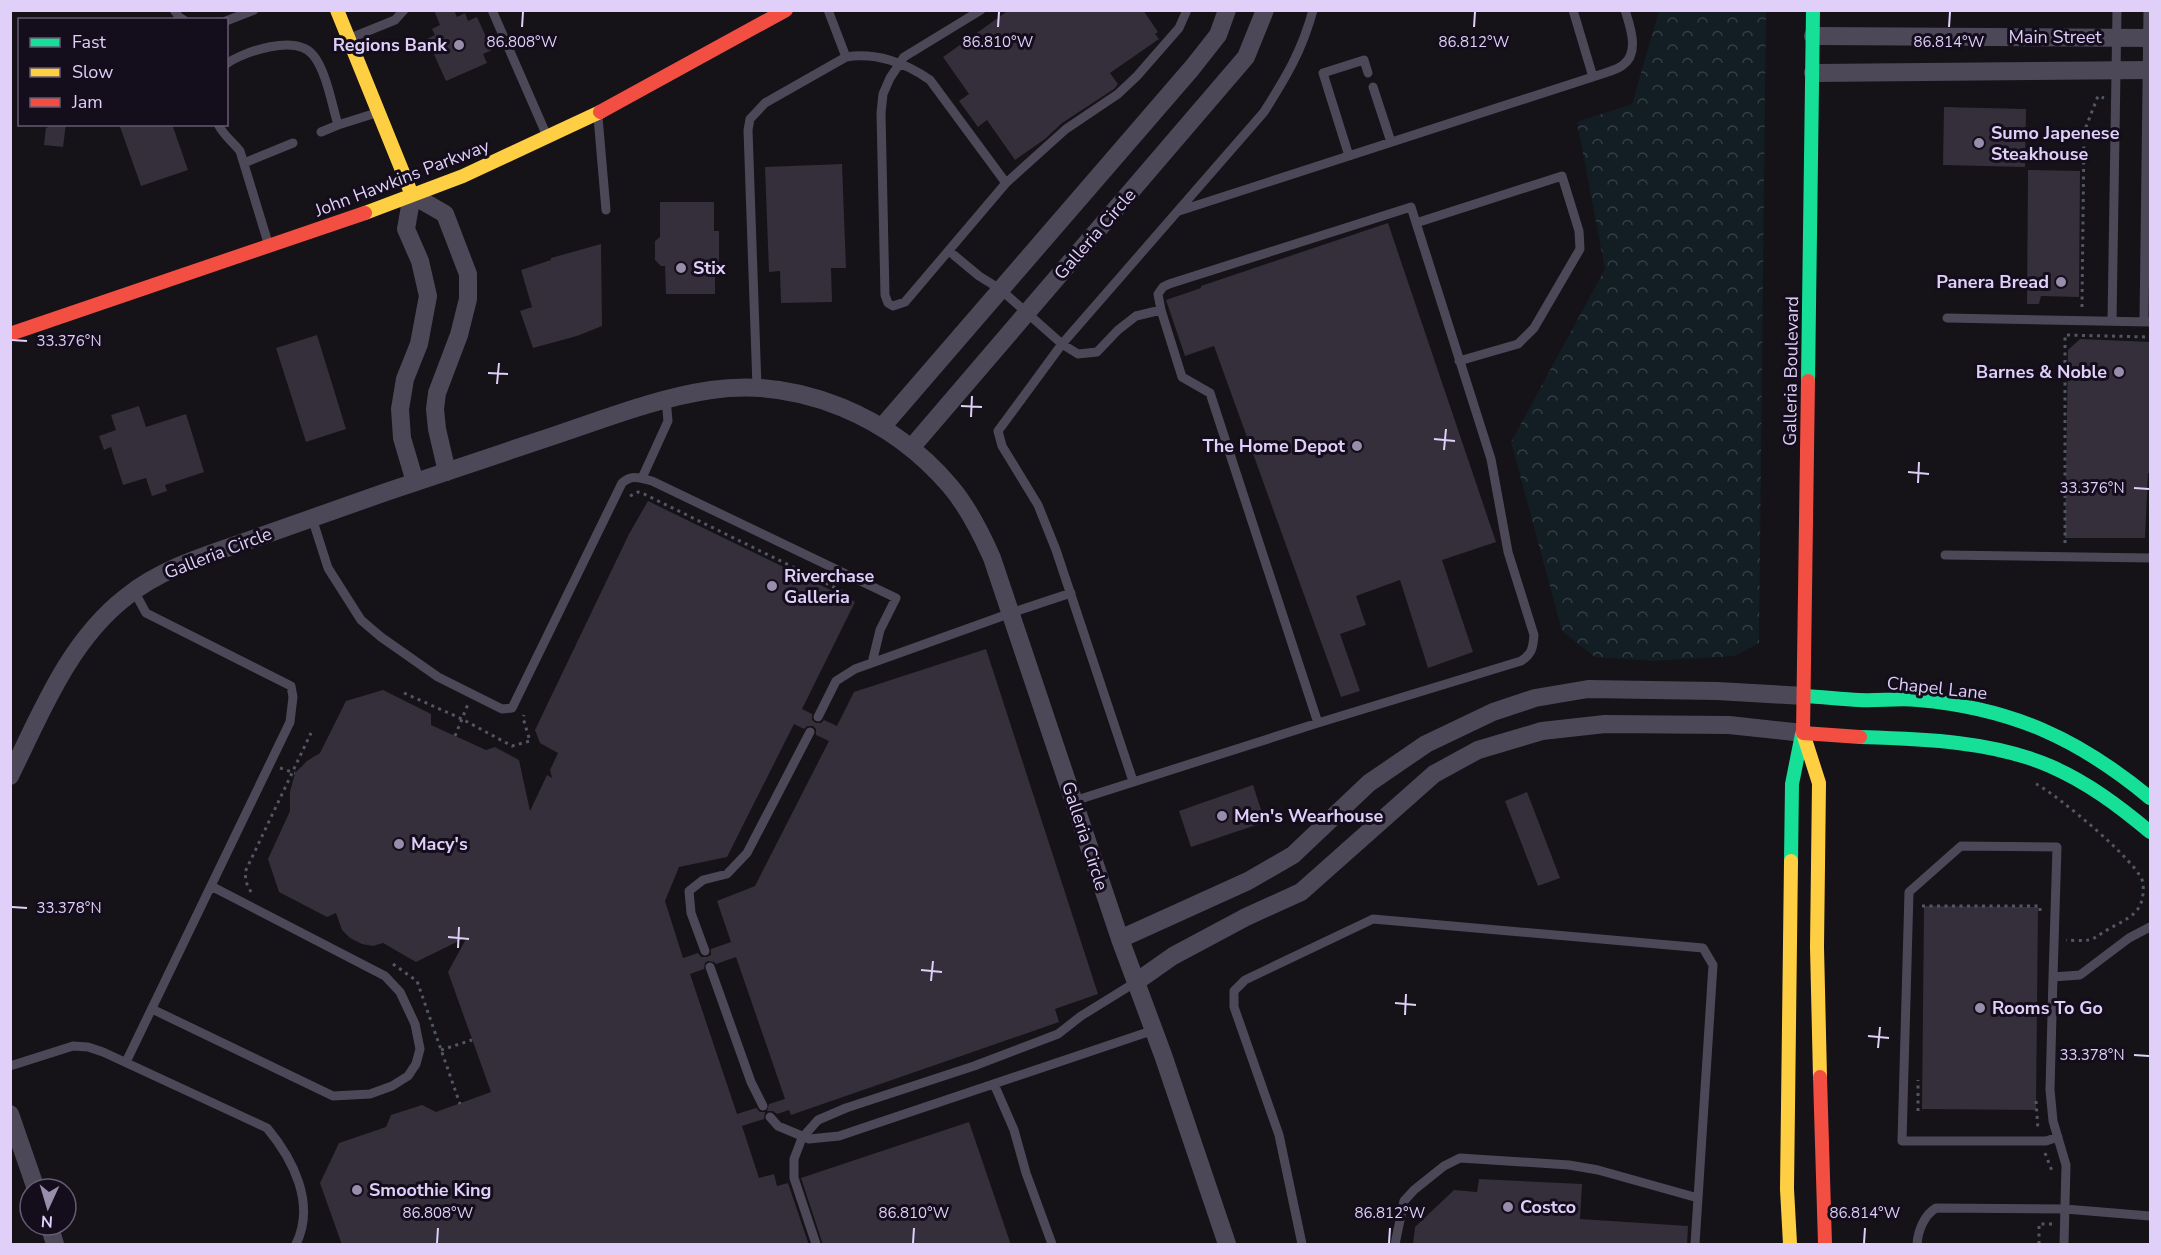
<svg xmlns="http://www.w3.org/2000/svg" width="2161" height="1255" font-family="'Nunito Sans',sans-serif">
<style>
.forest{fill:url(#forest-crowns)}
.building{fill:#342f3a;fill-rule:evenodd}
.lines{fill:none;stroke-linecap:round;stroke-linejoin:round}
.path{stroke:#515764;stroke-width:3;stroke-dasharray:3 4.5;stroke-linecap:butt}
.lane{stroke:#4c4858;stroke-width:9}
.street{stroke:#4c4858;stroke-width:18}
.fast{stroke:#16e098;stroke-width:14}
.slow{stroke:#ffcf43;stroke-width:14}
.jam{stroke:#f24e42;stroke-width:14}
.lane-bridge{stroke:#4c4858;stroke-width:9}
.ticks{fill:none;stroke:#dfcff9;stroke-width:2}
.poi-dot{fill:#988daa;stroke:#140e1c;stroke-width:2}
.labels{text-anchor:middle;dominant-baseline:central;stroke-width:6;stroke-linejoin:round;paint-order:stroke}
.street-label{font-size:18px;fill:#dfcff9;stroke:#140e1c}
.poi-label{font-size:18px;font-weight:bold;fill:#dfcff9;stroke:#140e1c;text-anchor:start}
.ticks-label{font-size:15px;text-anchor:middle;fill:#dfcff9;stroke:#140e1c;stroke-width:6;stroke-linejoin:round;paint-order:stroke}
</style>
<defs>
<pattern id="forest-crowns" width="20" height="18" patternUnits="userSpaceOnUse" patternTransform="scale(1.5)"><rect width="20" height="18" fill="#121e23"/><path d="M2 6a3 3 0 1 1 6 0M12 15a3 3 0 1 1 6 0" fill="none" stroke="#343e44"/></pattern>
</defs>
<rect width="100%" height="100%" fill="#151218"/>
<path class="forest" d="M1659 11H1766L1759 643 1735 656 1654 661 1595 657 1562 631 1511 442 1605 269 1577 122 1632 104Z"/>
<path class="building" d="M434 10H454L457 17 465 13 468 21 477 17 492 50 483 54 487 63 446 81 427 39 435 35 432 29 440 25Z
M1009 10H1143L1158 32 1155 34 1159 39 1110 73 1118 84 1114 89 1062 123 1045 139 1015 160 987 120 978 127 959 101 969 94 943 57Z
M1944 107 2026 109 2025 167 1943 165Z
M49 124H66L63 147 44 145 46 127 48 128Z
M119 124H172L188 170 141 186Z
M842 164 846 268H831L832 302 781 303 780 271 769 272 765 167Z
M2028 170 2080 171 2079 297 2041 296 2039 304H2027Z
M660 202H714V231H719V265H715V294H666L665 266H661L655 260V241L660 237Z
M1388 223 1496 542 1442 560 1473 652 1428 668 1400 580 1356 596 1366 625 1340 634 1360 691 1341 697 1214 346 1185 356 1166 300 1201 288V286Z
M601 244 602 326 577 336 533 348 520 311 532 307 521 270 551 260V258Z
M317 335 346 429 306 442 276 348Z
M2080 339 2151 342V473H2148L2145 538H2065L2068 350Z
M139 406 146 427 186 414 204 472 165 485 167 491 152 496 146 478 123 485 111 447 104 450 99 436 116 430 111 415Z
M648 501 855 602 802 709 812 714V720L816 723H821L824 720 837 726 854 692 986 649 1098 994 1055 1009 1059 1022 791 1115 789 1110 777 1114 773 1111H767L769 1104 785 1099 736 957 716 964 714 962 708 961 705 963 704 969 690 974 737 1114 756 1108 760 1112H765L764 1119 742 1126 759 1178 774 1174 777 1186 788 1183 809 1245H342L320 1183 339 1143 386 1127 391 1115 422 1105 436 1112 491 1092 448 972 467 937 416 962 383 943 373 946 362 944 350 938 342 930 336 913 327 917 279 892 268 859 290 811V792L295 773 307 761 320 753 346 701 383 690 431 714V725L486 750 495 747 519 760 530 811 547 775 552 778 550 770 558 753 540 743 535 730 629 534ZM794 724 804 729 807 726H813L816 729V735L829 741 755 886 717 901 731 942 711 949V955L707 957H701L698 953 683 958 665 901 679 867 727 857Z
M1253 785 1265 822 1191 847 1179 811Z
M1527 792 1560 878 1538 886 1505 801Z
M1924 906 2038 907 2036 1110 1922 1109Z
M969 1122 1011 1245H823L801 1178Z
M1479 1179 1582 1184 1580 1219 1688 1226 1687 1245H1413L1415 1227 1454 1190 1477 1192Z"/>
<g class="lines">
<path class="path" d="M2082 307 2084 132 2098 96 2104 98
M630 496 638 492 644 494 846 593
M2065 543V335L2150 337
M404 693 462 719 512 746 530 741 523 718 524 715
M455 736 468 704
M280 768 295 773
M2036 784C2055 793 2141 864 2143 883 2145 908 2135 915 2116 925 2089 939 2099 942 2066 940
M251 892 246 882 245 872 311 733
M1922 906H2040V911
M393 964 417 981 460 1104
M441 1050 472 1040
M2036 1101 2038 1130
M1918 1111V1080
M2045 1153 2052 1171
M2039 1244V1224H2053"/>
<path class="lane" d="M174 10 179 17 184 20
M492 10 547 136
M828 10 846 57
M981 10 904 57 890 78 883 94 881 113 885 295 888 303 893 306 905 302 1006 183 1066 129 1118 94 1137 76 1179 28 1187 10
M1573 10 1593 77
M226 21 254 10
M348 39 395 20 404 10
M226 64C245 51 296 34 313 55 326 70 332 105 338 125L376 113
M1373 87 1391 142
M598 117 606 210
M218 124C223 135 233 142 240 151L269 246
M321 132 338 125
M1349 156 1323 73 1364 60 1368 73
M244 163 293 143
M1179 211 1605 73C1611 71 1618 69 1623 65 1640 53 1630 26 1625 10
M1416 223 1562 176 1579 231 1580 249 1534 328 1518 344 1459 361
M949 251 979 276 1000 289 1062 344 1078 354 1097 352 1118 330 1136 316 1161 310 1182 377 1210 393 1318 723 1074 801
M1161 310 1158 294 1163 287 1169 284 1411 207 1491 459 1508 552 1534 635C1533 648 1532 654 1521 661L1318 723
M1947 318 2150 322
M2112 321 2117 10
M2144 321 2148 10
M757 387 748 130 750 119 765 103 846 57C876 52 906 63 930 80L1006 183
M642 478 668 421 666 399
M312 518 328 568 361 620 381 637 438 677 502 709 512 708 622 483C632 474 640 478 652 481L896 598 880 630 872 663
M1945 555 2150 558
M818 717 836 681 855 669 1011 613 1071 593
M1133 781 1056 550 1038 505 1002 446 998 431 1062 344 1264 112C1286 77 1302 51 1313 10
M705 951 691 913 689 891 703 880 727 874 747 853 810 732
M710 967 751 1082 763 1106
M2053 977 2057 847 1961 846 1909 892 1902 1141H2046L2058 1137
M152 1009 333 1096 370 1094 392 1086 408 1076 416 1064 420 1049 415 1024 400 992 385 976 211 886
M126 1062 290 722 293 697 291 686 146 613 134 591
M10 1066 73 1046 88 1047 103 1052 267 1128C293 1159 316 1204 296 1244
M994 1084 1014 1130 1026 1173 1052 1244
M770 1117 778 1126 809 1139 839 1136 1154 1030
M1302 1244 1279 1135 1234 1007V991L1245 980 1373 919 1703 948 1713 965 1698 1198 1598 1170 1569 1165 1460 1158 1444 1166 1414 1190 1404 1201 1395 1244
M1695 1244 1698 1198
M1917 1244C1918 1231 1924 1215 1936 1208L2065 1209 2150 1216
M2064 1244 2066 1165 2053 1121 2050 1090 2053 977 2080 975 2129 938 2150 927"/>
<path class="street" d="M1813 36 2150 38
M1813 73 2150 70
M882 427 1192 68 1218 35 1227 10
M911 448 1246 57 1265 10
M415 482 402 438 400 409 405 379 419 344 428 296 420 261 406 229 412 195 445 214 468 274V299L459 335 437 393 435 409 437 429 447 472
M10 776C41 713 69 641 126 597 162 568 207 555 250 540 295 524 341 508 386 492 442 473 499 454 556 435 607 418 657 398 711 390 801 377 892 418 950 486 968 507 981 533 992 558L1120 939 1163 1055 1227 1244
M1120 939 1248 881 1293 855 1369 783 1426 744 1493 712 1535 698 1588 689 1717 691 1804 696
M1136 982 1173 956 1246 917 1301 892 1434 774 1478 750 1542 731 1605 724 1729 725 1803 733
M10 1114 36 1189
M49 1225 55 1244"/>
<path class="fast" d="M1808 381 1813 10
M1804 696C1822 697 1841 699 1859 700 1879 701 1899 698 1918 700 2012 708 2079 739 2150 798
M1860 737C1924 739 1992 741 2050 766 2087 782 2119 806 2150 832
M1791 861 1792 784 1802 734"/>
<path class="slow" d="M337 10 412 195
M365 213 463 176 600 112
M1803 733 1819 783 1817 947 1820 1077
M1790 1244 1787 1189 1791 861"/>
<path class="jam" d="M600 112 786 10
M10 334 365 213
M1808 381 1803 733 1860 737
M1820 1077 1825 1244"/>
<path class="lane-bridge" d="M816 1244 794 1178V1159L802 1138 818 1120 846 1108 974 1066 1058 1034 1081 1016 1136 982"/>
</g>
<path class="ticks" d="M522 27 523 12M998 27 999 12M1474 27 1475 12M1949 27 1950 12M12 340 27 341M488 373 508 374M497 384 499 363M961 406 982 407M971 417 972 396M1434 439 1455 441M1444 450 1446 429M1908 472 1929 474M1918 483 1919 462M2134 488 2149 489M12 907 27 908M448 937 469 939M458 948 459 927M921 970 942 972M931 981 933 961M1395 1003 1416 1005M1405 1015 1406 994M1868 1036 1889 1038M1878 1048 1880 1027M2134 1055 2149 1056M437 1243 438 1228M913 1243 914 1228M1389 1243 1390 1228M1864 1243 1865 1228"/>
<g class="poi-dot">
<circle cx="459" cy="45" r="6"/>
<circle cx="1979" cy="143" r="6"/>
<circle cx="681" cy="268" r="6"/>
<circle cx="2061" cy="282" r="6"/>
<circle cx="2119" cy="372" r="6"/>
<circle cx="1357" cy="446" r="6"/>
<circle cx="772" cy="586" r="6"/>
<circle cx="1222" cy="816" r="6"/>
<circle cx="399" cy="844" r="6"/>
<circle cx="1980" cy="1008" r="6"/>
<circle cx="357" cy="1190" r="6"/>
<circle cx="1508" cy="1207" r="6"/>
</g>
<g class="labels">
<g class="street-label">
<text x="2055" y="37">Main Street</text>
<text transform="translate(402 178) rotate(-21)">John Hawkins Parkway</text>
<text transform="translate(1095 234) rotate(-49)">Galleria Circle</text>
<text transform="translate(1791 371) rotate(-89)">Galleria Boulevard</text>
<text transform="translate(218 553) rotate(-21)">Galleria Circle</text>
<text transform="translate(1937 688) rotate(6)">Chapel Lane</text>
<text transform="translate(1085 836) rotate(72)">Galleria Circle</text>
</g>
<g class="poi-label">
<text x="447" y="45" text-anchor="end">Regions Bank</text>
<text x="1991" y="133">Sumo Japenese<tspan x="1991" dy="21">Steakhouse</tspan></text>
<text x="693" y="268">Stix</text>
<text x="2049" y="282" text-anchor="end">Panera Bread</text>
<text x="2107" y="372" text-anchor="end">Barnes &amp; Noble</text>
<text x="1345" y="446" text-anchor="end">The Home Depot</text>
<text x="784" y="576">Riverchase<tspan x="784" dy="21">Galleria</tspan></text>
<text x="1234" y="816">Men's Wearhouse</text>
<text x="411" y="844">Macy's</text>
<text x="1992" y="1008">Rooms To Go</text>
<text x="369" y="1190">Smoothie King</text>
<text x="1520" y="1207">Costco</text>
</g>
</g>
<g class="ticks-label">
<text x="522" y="47">86.808°W</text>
<text x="998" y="47">86.810°W</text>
<text x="1474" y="47">86.812°W</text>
<text x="1949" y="47">86.814°W</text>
<text x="69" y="346">33.376°N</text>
<text x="2092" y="493">33.376°N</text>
<text x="69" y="913">33.378°N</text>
<text x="2092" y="1060">33.378°N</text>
<text x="438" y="1218">86.808°W</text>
<text x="914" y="1218">86.810°W</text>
<text x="1390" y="1218">86.812°W</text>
<text x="1865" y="1218">86.814°W</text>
</g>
<rect width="2161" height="1255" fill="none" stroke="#dfcff9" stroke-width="24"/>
<rect x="18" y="18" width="210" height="108" fill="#140e1c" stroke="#655b74" stroke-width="1.5"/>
<rect x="30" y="38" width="30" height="9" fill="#16e098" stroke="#655b74" stroke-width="1.5"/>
<text x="72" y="48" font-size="18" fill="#dfcff9">Fast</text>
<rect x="30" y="68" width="30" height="9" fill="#ffcf43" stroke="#655b74" stroke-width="1.5"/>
<text x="72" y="78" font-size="18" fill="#dfcff9">Slow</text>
<rect x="30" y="98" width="30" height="9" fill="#f24e42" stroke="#655b74" stroke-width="1.5"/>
<text x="72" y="108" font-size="18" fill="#dfcff9">Jam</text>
<g transform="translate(48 1207) rotate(184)"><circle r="28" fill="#140e1c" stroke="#655b74" stroke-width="1.5"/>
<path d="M0-4.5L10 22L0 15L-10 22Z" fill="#988daa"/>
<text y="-9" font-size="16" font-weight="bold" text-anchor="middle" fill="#dfcff9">N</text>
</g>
</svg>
